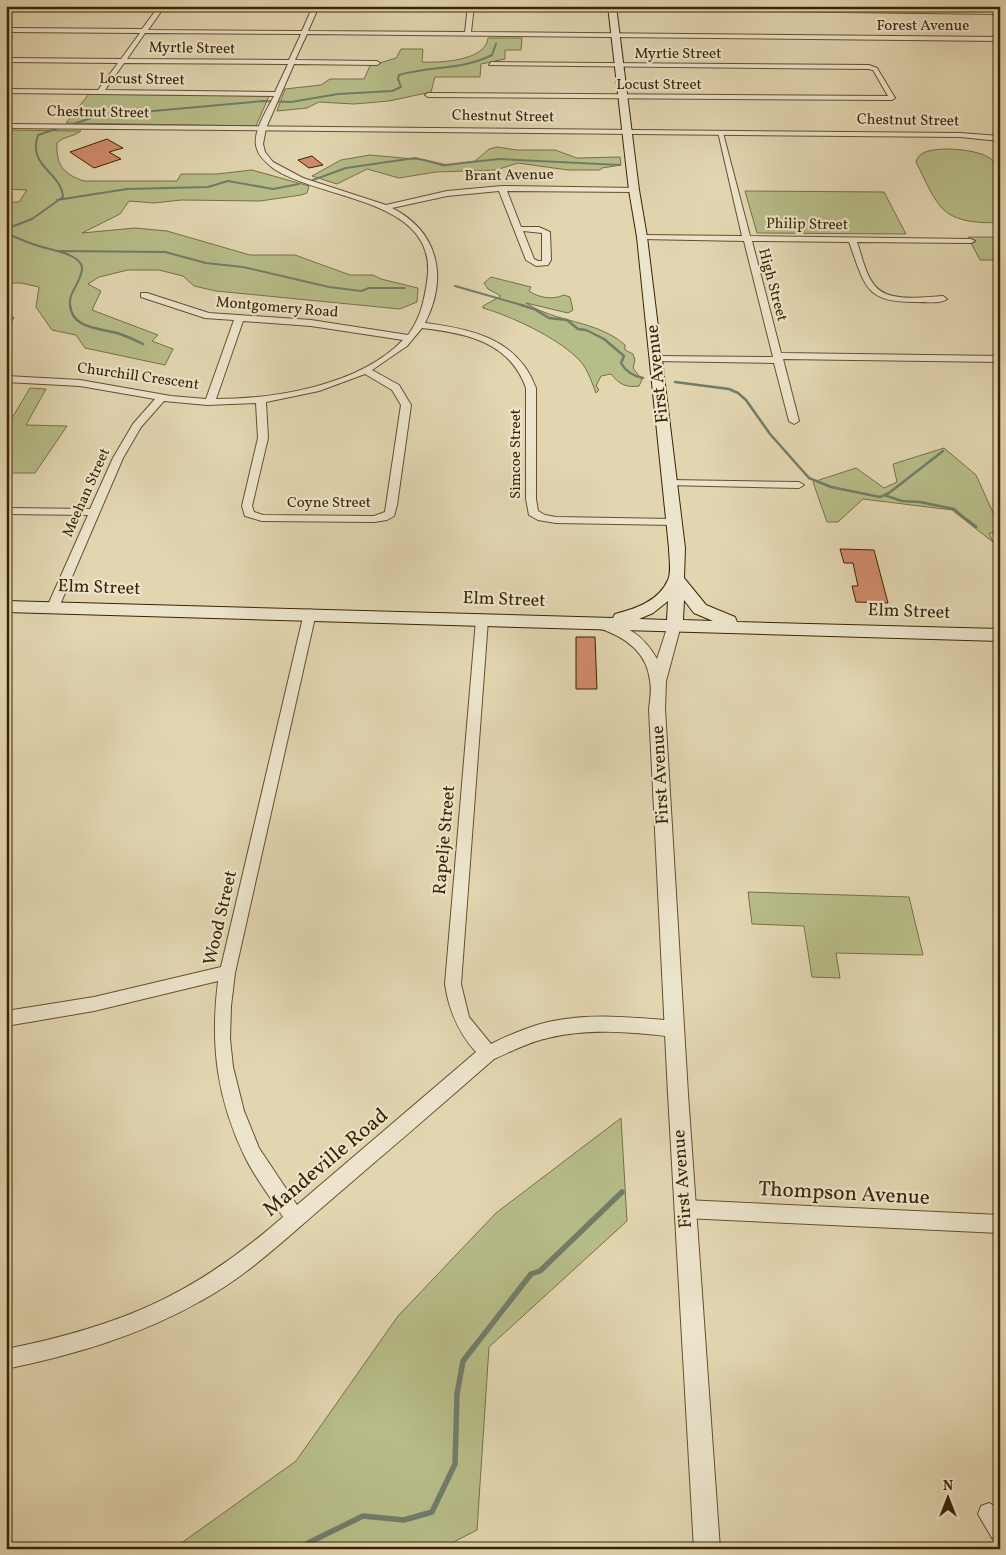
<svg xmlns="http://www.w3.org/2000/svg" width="1006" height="1555" font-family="Vollkorn,serif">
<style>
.green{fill:#b7bd89;stroke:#787044}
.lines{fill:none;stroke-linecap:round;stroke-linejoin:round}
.stream-far3{stroke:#717d6a;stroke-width:2}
.stream-far2{stroke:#717d6a;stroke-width:2.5}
.stream-far1{stroke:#717d6a;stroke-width:3}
.stream{stroke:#717d6a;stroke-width:5.5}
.building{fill:#d08b6c;stroke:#3a2400}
.minor-casing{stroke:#64502c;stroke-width:2}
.tertiary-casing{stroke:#64502c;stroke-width:2}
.secondary-casing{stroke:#3a2400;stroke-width:2}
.minor{fill:#ece4cc;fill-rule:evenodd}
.tertiary{fill:#ece4cc;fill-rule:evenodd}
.secondary{fill:#ece4cc;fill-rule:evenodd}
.labels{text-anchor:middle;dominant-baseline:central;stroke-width:4.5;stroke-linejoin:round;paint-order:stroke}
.far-street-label{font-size:15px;fill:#3a2400;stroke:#ece4cc}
.street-label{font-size:18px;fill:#3a2400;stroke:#ece4cc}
.near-street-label{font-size:21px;fill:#3a2400;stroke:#ece4cc}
</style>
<rect width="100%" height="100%" fill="#e2d6b1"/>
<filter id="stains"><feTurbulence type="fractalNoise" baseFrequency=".004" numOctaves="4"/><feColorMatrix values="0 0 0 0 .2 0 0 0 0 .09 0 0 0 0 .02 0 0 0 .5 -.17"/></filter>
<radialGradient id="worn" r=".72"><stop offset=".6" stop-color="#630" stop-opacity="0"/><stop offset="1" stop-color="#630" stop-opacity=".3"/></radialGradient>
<path class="green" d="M488 38H522L521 50H505V59L481 64 480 77H435L431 92 389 101 354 104 319 102 307 108 277 111 285 89 321 85 330 79H364L370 66 396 58 401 49H423L422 62C439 63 486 61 488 38Z
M89 94 269 96 256 126 66 123Z
M6 130 81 131C73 137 64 136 57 143 56 165 63 174 84 181H177L181 174H217L252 170 309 186 307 193 301 195 260 201 181 200 154 203 129 201 120 214 82 233 135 228 167 231 250 255H295L350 275H373L381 279 418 288 417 302 400 309 216 291 194 286 183 276 159 270H128L99 277 88 284 101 291 92 310 158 335 152 341 173 349 165 365 85 348 76 335 52 330 36 307 39 287 21 283H6V205L8 202H19L27 190 6 189Z
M497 147 517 150H555L577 158 620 157 621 165 602 168 600 170H568L518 163 496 170 436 172 399 178 367 169 337 184 312 176 341 160 370 155 425 160 443 166 475 161 489 149Z
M944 149C960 149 995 151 1000 171 1003 182 1000 210 1000 222 982 224 953 222 941 207 930 194 924 177 916 162 919 150 933 150 944 149Z
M745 191 884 192 906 234 757 233Z
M968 237H1000V260H980Z
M491 277 531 287 529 291C539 298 553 300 564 295L570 297 573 310 568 313 526 303C556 323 597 320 625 345V350L633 354 635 360 633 368 642 380 639 386C626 388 619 384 611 374L601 376 596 386 599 390 596 393C592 383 588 370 581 362 561 339 511 316 483 308V306L501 296 488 289 484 283Z
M30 388 46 389 26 425 67 426 35 473H6V428Z
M944 448 976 475 1000 528V533H989L993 542 952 510 863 499 838 522H827L813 482 856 468 884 488 897 482 893 464Z
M748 892 909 897 923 955 836 953 840 978 812 977 804 926 752 924Z
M621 1118 627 1221 489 1347 477 1530 440 1549H173L296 1461 398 1316 496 1213Z"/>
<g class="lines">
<path class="stream-far3" d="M76 123 97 116 263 101 291 102 338 94 392 91 401 87 398 79 399 75C430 66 463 70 492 55L496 44
M313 180 346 168 415 158 445 165 499 159 620 165
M57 200 127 189 208 187 228 181 273 189 299 184
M6 229 32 219 63 197C61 171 27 167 38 135L56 129
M6 233C17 238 28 243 39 246 50 250 83 254 82 269 81 283 68 292 70 306
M59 251 165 252 206 263 243 267 329 287 361 291 369 288H405
M455 286 525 306"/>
<path class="stream-far2" d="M70 305C72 329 99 328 117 333 126 336 135 340 143 344
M521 305 534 309 549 318 567 320 578 329 586 330 604 339 624 356 621 363C626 372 633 376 643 378
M675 382 729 389 738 393 746 400 770 434 809 478 831 487 880 497 889 493 943 451
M884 495 902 501 920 502 954 509 968 521"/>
<path class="stream-far1" d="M967 520 976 527"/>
<path class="stream" d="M302 1549 308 1543 363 1516 404 1520 432 1512 455 1464 457 1394 463 1361 531 1274 540 1271 622 1192"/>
</g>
<path class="building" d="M107 139 123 148 109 152 121 159 94 168 70 152Z
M312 156 323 165 309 168 298 160Z
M840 549 874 550 888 603 856 602 852 586H858L853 563H844Z
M576 637H595L597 689H576Z"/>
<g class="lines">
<g class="minor-casing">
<path id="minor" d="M159 6H165L148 30 302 31 313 6H319L308 31 465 32 468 6H474L471 32 1000 37V41L307 34 295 60 377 61 380 63 377 65 294 64 266 128 263 144 265 152 273 162 303 178 386 205 447 191 502 186 637 188 638 190 634 192 507 191 521 227H539L550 232 551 260 548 265 536 266 526 260 499 191 447 196 392 208C439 232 448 278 425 323 472 329 518 339 536 388V499L538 511 545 515 556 517 674 519 680 522 674 525 556 523 538 520 529 515 526 499V388C510 342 466 333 422 328L407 346 372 370 399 385 411 405 397 505 394 516 387 520 374 522 262 521 245 516 242 506 258 438 256 403 207 405 164 401 141 427 123 458 59 607 53 611 47 607 88 515 6 514V508L90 509 113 458 133 424 155 399 80 386 6 382V376L80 380 171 396 206 399 234 320 205 318 141 297V293H147L209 313 311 320 408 335C420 319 424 302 427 282 441 198 323 201 274 169 268 164 259 157 257 149 251 134 267 110 274 96L6 93V89L98 90 118 63 6 62V58L121 59 140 33 6 32V28L142 29ZM145 33 301 34 289 60 127 59ZM124 63 288 64 275 92 105 90ZM523 231 542 233V261H538L534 259ZM243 321 311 326 403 340C360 385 276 399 216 399ZM365 374 392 390 401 405 385 512 374 516 263 515 254 512 252 506 268 438 266 402 319 391Z
M540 6 1000 10V14L543 8Z
M491 62 869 65 877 68 895 98 892 100 428 97 425 95 428 93 888 96 873 70 868 69 489 65Z
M718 132 723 133 750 236 971 239 975 241 971 243 857 242C862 256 865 274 875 286 889 303 924 297 943 296L947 299C941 304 926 302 917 302 864 303 865 285 849 242L752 241 781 353 1000 356V362L783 359 799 421 794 424 789 421 774 363 654 361V357L657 356 773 357 744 241 642 239 638 237 642 235 742 236Z
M6 312 13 318 9 326 6 327Z
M670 480 799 482 804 485 799 488 666 485 665 483Z
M310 609 316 613 235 973 231 1006 230 1039 233 1067 244 1111 259 1148 297 1205 476 1052C458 1032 449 1011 445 984L476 620 478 617H486L488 620 461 984 469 1017 491 1044C509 1035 528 1027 548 1022 589 1013 632 1017 674 1021L680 1024 682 1029 680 1034 674 1037C632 1032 589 1028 548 1038 529 1042 512 1051 494 1059 438 1108 381 1157 325 1205 284 1240 246 1277 199 1302 139 1336 73 1355 6 1369V1349C121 1326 194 1295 283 1217 271 1198 256 1179 246 1159 217 1100 210 1046 218 981L94 1011 6 1026V1011L94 997 221 967 304 613Z
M685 1200 1000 1215V1233L685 1218 679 1215 676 1209 679 1203Z
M989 1503C1005 1510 1000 1526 1000 1541L992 1538 978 1514 981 1506Z"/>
</g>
<g class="tertiary-casing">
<path id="tertiary" d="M14 6 6 13 7 6Z
M6 124 960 133 1000 136V141L960 137 6 128Z
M600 619C628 627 642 633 657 659L669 622H679L681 625 666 681 665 709 688 1094 720 1549H694L668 1094 649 709C650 700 652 690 650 681 647 650 622 635 595 627L593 624 595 621Z"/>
</g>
<g class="secondary-casing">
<path id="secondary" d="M608 6H616L639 190 647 237 685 548 684 578 706 605 735 617 737 622 1000 629V641L6 612V601L613 618 615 614C635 609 659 601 668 580 672 572 669 557 669 548L637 237 629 190ZM684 600 694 613 713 621 683 620ZM668 601 667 620 639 619 653 613Z"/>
</g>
<use href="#minor" class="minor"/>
<use href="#tertiary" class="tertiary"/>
<use href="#secondary" class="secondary"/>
</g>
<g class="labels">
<g class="far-street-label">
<text x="923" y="26">Forest Avenue</text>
<text transform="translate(192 49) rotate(1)">Myrtle Street</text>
<text x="678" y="54">Myrtie Street</text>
<text transform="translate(142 80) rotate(1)">Locust Street</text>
<text x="659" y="85">Locust Street</text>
<text transform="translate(98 113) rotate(1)">Chestnut Street</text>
<text transform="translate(503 117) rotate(1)">Chestnut Street</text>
<text transform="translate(908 121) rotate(1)">Chestnut Street</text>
<text transform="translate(509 176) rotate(-1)">Brant Avenue</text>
<text transform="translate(807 225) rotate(1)">Philip Street</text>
<text transform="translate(772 285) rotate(75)">High Street</text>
<text transform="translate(277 308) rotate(5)">Montgomery Road</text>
<text transform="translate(138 377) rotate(8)">Churchill Crescent</text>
<text transform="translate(516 454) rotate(-90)">Simcoe Street</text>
<text transform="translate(87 493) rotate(-66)">Meehan Street</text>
<text x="329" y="503">Coyne Street</text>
</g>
<g class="street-label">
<text transform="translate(658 374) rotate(-96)">First Avenue</text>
<text transform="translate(99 588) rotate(2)">Elm Street</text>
<text transform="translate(504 600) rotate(2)">Elm Street</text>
<text transform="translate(909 612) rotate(2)">Elm Street</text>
<text transform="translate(661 775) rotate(-93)">First Avenue</text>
<text transform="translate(445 840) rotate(-85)">Rapelje Street</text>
<text transform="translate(221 918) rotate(-77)">Wood Street</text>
<text transform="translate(683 1179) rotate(-94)">First Avenue</text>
</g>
<g class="near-street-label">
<text transform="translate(326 1163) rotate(-40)">Mandeville Road</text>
<text transform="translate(844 1194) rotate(3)">Thompson Avenue</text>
</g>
</g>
<rect width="1006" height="1555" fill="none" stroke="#e2d6b1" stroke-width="25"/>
<rect x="8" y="8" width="991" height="1540" fill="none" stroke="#3a2400" stroke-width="2.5"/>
<rect x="12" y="12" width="981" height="1530" fill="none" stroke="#3a2400"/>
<g transform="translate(948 1498)" stroke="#ece4cc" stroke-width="4" paint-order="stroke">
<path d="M0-4L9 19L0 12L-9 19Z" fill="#3a2400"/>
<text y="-8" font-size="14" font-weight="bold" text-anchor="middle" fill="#3a2400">N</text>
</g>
<rect width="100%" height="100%" filter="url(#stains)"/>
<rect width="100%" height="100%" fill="url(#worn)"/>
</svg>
